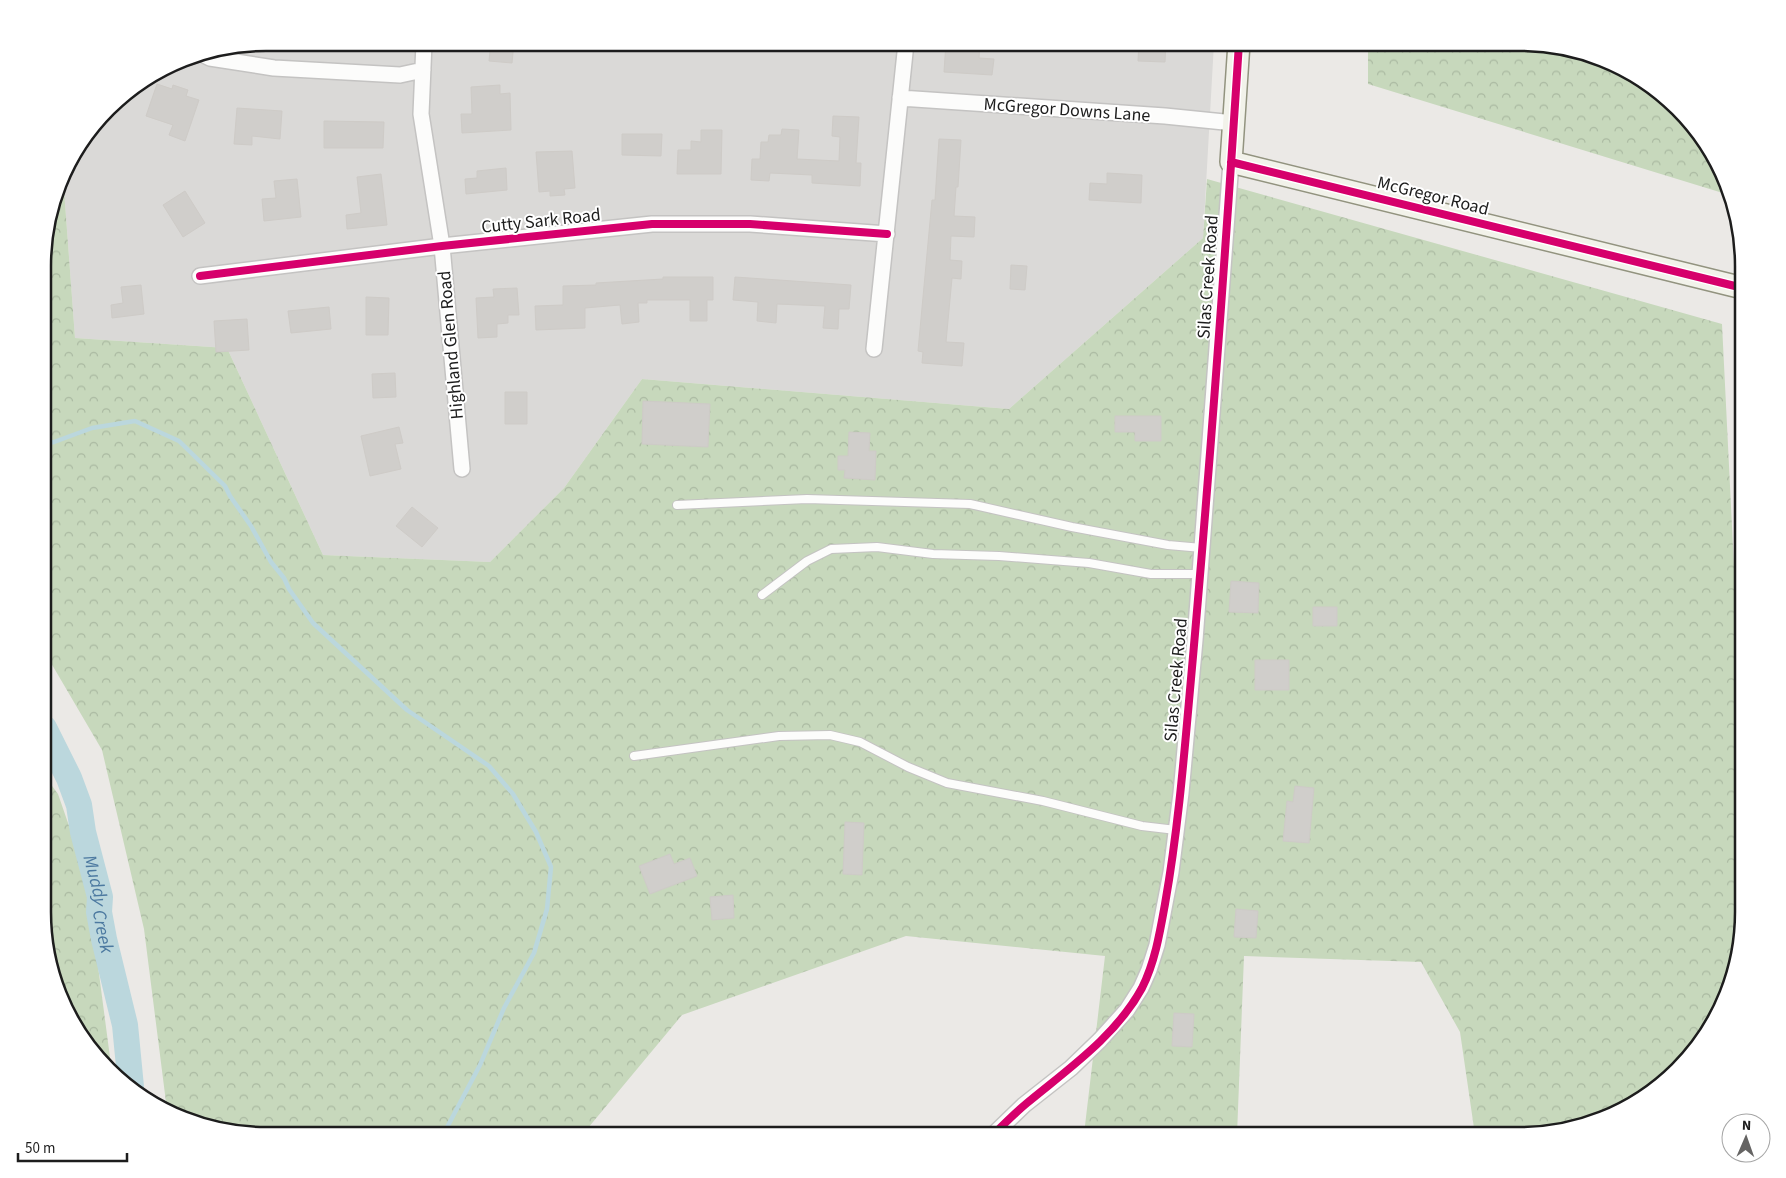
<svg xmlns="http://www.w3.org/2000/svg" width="1786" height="1178" font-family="'Source Sans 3',sans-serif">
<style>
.residential{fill:#dad9d7}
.forest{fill:url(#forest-crowns)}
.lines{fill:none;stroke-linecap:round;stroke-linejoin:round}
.stream{stroke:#bbd7dd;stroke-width:4.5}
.river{stroke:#bbd7dd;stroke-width:26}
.building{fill:#d0cecb;stroke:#cecbc7}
.lane-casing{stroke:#c4c3c2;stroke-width:10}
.street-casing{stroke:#c4c3c2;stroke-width:18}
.secondary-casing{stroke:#92937f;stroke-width:24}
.lane{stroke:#fcfcfb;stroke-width:8}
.street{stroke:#fcfcfb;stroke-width:15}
.secondary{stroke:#f2f2ea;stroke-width:21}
.cycleway-casing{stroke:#fff;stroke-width:11}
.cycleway{stroke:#d6006c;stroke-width:8}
.labels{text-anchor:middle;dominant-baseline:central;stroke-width:4;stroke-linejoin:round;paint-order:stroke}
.street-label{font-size:18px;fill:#1d1d1d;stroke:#fff}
.water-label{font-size:19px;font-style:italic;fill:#4c79a0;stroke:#fff}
.rim{fill:none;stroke:#1d1d1d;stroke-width:2.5}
</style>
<defs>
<pattern id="forest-crowns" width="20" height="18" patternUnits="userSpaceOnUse" patternTransform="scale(1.25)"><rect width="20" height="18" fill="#c7d8bc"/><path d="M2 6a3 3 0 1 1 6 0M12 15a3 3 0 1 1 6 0" fill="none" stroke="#aab9a1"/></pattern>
</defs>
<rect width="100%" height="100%" fill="#ebe9e6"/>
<path class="residential" d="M266 43H1214L1203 238 1009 409 642 379 564 488 490 562 323 555 227 348 75 338 63 176 66 167 119 98 181 59Z"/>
<path class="forest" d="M1368 43H1520L1591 54 1644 80 1714 155 1726 194 1368 84Z
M63 176 75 338 227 348 323 555 490 562 564 488 642 379 1009 409 1203 238 1207 179 1722 324 1743 749V926L1732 983 1706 1036 1631 1106 1534 1135H1475L1460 1032 1421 962 1244 956 1237 1135H1080L1084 1134 1105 956 906 936 682 1015 583 1134 266 1135 195 1124 167 1110 144 929 102 750 44 651V237Z
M44 775 58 794 86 875 111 1065 73 1024 44 941Z"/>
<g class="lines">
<path class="stream" d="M44 444 54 442 92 428 135 421 179 441 225 486 230 496 251 526 271 562 284 578 289 589 313 623 407 710 489 766 513 794 536 832 551 867 547 909 534 953 504 1008 480 1065 443 1135"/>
<path class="river" id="s1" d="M44 728 69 778 79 805 83 832 100 897 99 912 104 939 125 1025 131 1087"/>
</g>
<path class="building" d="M491 42H514L512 63 489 61Z
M946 42H972V44H980L979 58 994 59 992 75 944 72Z
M1139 42H1166L1165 62 1138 61Z
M157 84 172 89 173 85 188 90 186 96 199 100 185 141 169 135 173 125 146 116Z
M500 85V94L510 93 511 130 462 133 461 114H472L471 87Z
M237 108 282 111 280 139 252 136V145L234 144Z
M833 116 859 117 856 163H861L860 186 812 183V175L770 173 769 181 751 180 752 159H760L761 142H768L769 135H781L782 129 799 130 797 159 839 161 840 137 832 136Z
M324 121 384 122 383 148H324Z
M701 130H722L721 174H677L678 150H691V141L701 142Z
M622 134H662L661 156 622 155Z
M939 139 961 140 958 187H956L954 216 975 217 974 237 951 236 950 260 962 261 961 279 952 278 946 342 964 343 962 366 922 363 923 352 918 351 932 200H935Z
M572 151 575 188 564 189 565 195 550 196V191L539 192 536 152Z
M506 168 507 190 466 194 465 179 477 178V171Z
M1107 173 1142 175 1141 203 1089 200 1090 183 1107 184Z
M381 174 387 225 347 229 346 215 361 213 357 177Z
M297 179 301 217 264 221 262 199 276 198 274 181Z
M185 191 205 223 183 237 163 205Z
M1011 265 1027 266 1025 290 1010 289Z
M663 277H713V300H707V321H690V300H647V303H638L639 322 622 324 620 305 585 308V328L536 330 535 306 563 305V286L596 285V283L663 279Z
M735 277 851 285 849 309H839L838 329 823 328 825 306 777 304 776 323 757 321 758 302 733 300Z
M141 285 144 314 112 318 111 305 123 303 121 287Z
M517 288 519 315H508V323L497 324V337L478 338 476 298 494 297 493 289Z
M366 297 389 298 388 335H366Z
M329 307 331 329 291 333 288 311Z
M247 319 249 350 216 352 214 321Z
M395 373 396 397 373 398 372 374Z
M505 392H527V424H505Z
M643 401 710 404 708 447 642 444Z
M1115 416H1161V441H1135V432H1115Z
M399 427 403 443 395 444 401 469 370 476 361 436Z
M849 432 870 433 869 451H876L875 480 844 478 845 470H838V456H848Z
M412 507 438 528 422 547 396 526Z
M1231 581 1259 583 1258 613 1229 612Z
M1313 607H1337V626H1313Z
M1255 660H1289V690H1255Z
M1295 786 1314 788 1309 843 1283 841 1287 801 1293 802Z
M845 822 864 823 862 875 843 874Z
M670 854 674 864 690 858 697 876 650 894 639 866Z
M733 895 734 918 712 920 710 897Z
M1236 909 1258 911 1256 938 1234 937Z
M1174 1013 1194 1014 1192 1047 1172 1046Z"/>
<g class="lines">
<g class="lane-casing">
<path id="lane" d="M677 505 807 499 970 504 1072 527 1168 545 1202 548
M762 595 807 561 831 549 877 547 933 554 999 556 1089 563 1151 574H1200
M634 756 779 736 830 735 860 742 908 767 947 783 1043 801 1142 826 1176 830"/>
</g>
<g class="street-casing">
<path id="street" d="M424 43 421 114 442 246 462 469
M204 55 210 58 274 68 400 75 423 70
M900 98 1165 116 1234 123
M200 276 442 246 652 224H750L887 234
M874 349 906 43
M993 1135 1024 1105 1071 1068 1100 1040 1127 1010 1141 988 1149 970 1157 945 1171 872 1181 793 1195 640 1231 162"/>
</g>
<g class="secondary-casing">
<path id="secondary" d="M1239 43 1231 162 1743 288"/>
</g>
<use href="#lane" class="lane"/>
<use href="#street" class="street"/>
<use href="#secondary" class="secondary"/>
<g class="cycleway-casing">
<path id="cycleway" d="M1231 162 1743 288
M200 276 442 246 652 224H750L887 234
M993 1135C1004 1124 1015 1113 1027 1103 1068 1069 1116 1036 1142 988 1155 962 1160 932 1165 904 1177 836 1183 769 1189 701 1209 482 1225 262 1239 43"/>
</g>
<use href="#cycleway" class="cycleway"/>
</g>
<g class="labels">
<g class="street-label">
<text transform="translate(1067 110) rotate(4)">McGregor Downs Lane</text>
<text transform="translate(1433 196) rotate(14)">McGregor Road</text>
<text transform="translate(541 221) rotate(-6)">Cutty Sark Road</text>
<text transform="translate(1208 277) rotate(-86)">Silas Creek Road</text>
<text transform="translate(451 345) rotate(-95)">Highland Glen Road</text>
<text transform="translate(1176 680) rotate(-85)">Silas Creek Road</text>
</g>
<g class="water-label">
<text stroke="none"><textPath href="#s1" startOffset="186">Muddy Creek</textPath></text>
</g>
</g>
<path d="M0 0H1786V1178H0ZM266 51H1520A215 215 0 0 1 1735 266V912A215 215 0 0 1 1520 1127H266A215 215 0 0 1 51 912V266A215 215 0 0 1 266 51Z" fill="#fff" fill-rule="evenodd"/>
<path class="rim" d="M266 51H1520A215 215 0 0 1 1735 266V912A215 215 0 0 1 1520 1127H266A215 215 0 0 1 51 912V266A215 215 0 0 1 266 51Z"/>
<g transform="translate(1746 1138) rotate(2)"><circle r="24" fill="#ffffff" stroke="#a5a5a5"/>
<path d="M0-4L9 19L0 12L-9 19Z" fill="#656463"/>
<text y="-8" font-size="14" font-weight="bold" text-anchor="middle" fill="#1d1d1d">N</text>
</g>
<path d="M18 1153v8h109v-8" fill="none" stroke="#1d1d1d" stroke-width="2.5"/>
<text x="25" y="1153" font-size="15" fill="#1d1d1d" stroke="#ffffff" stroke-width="4" paint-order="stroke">50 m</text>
</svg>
